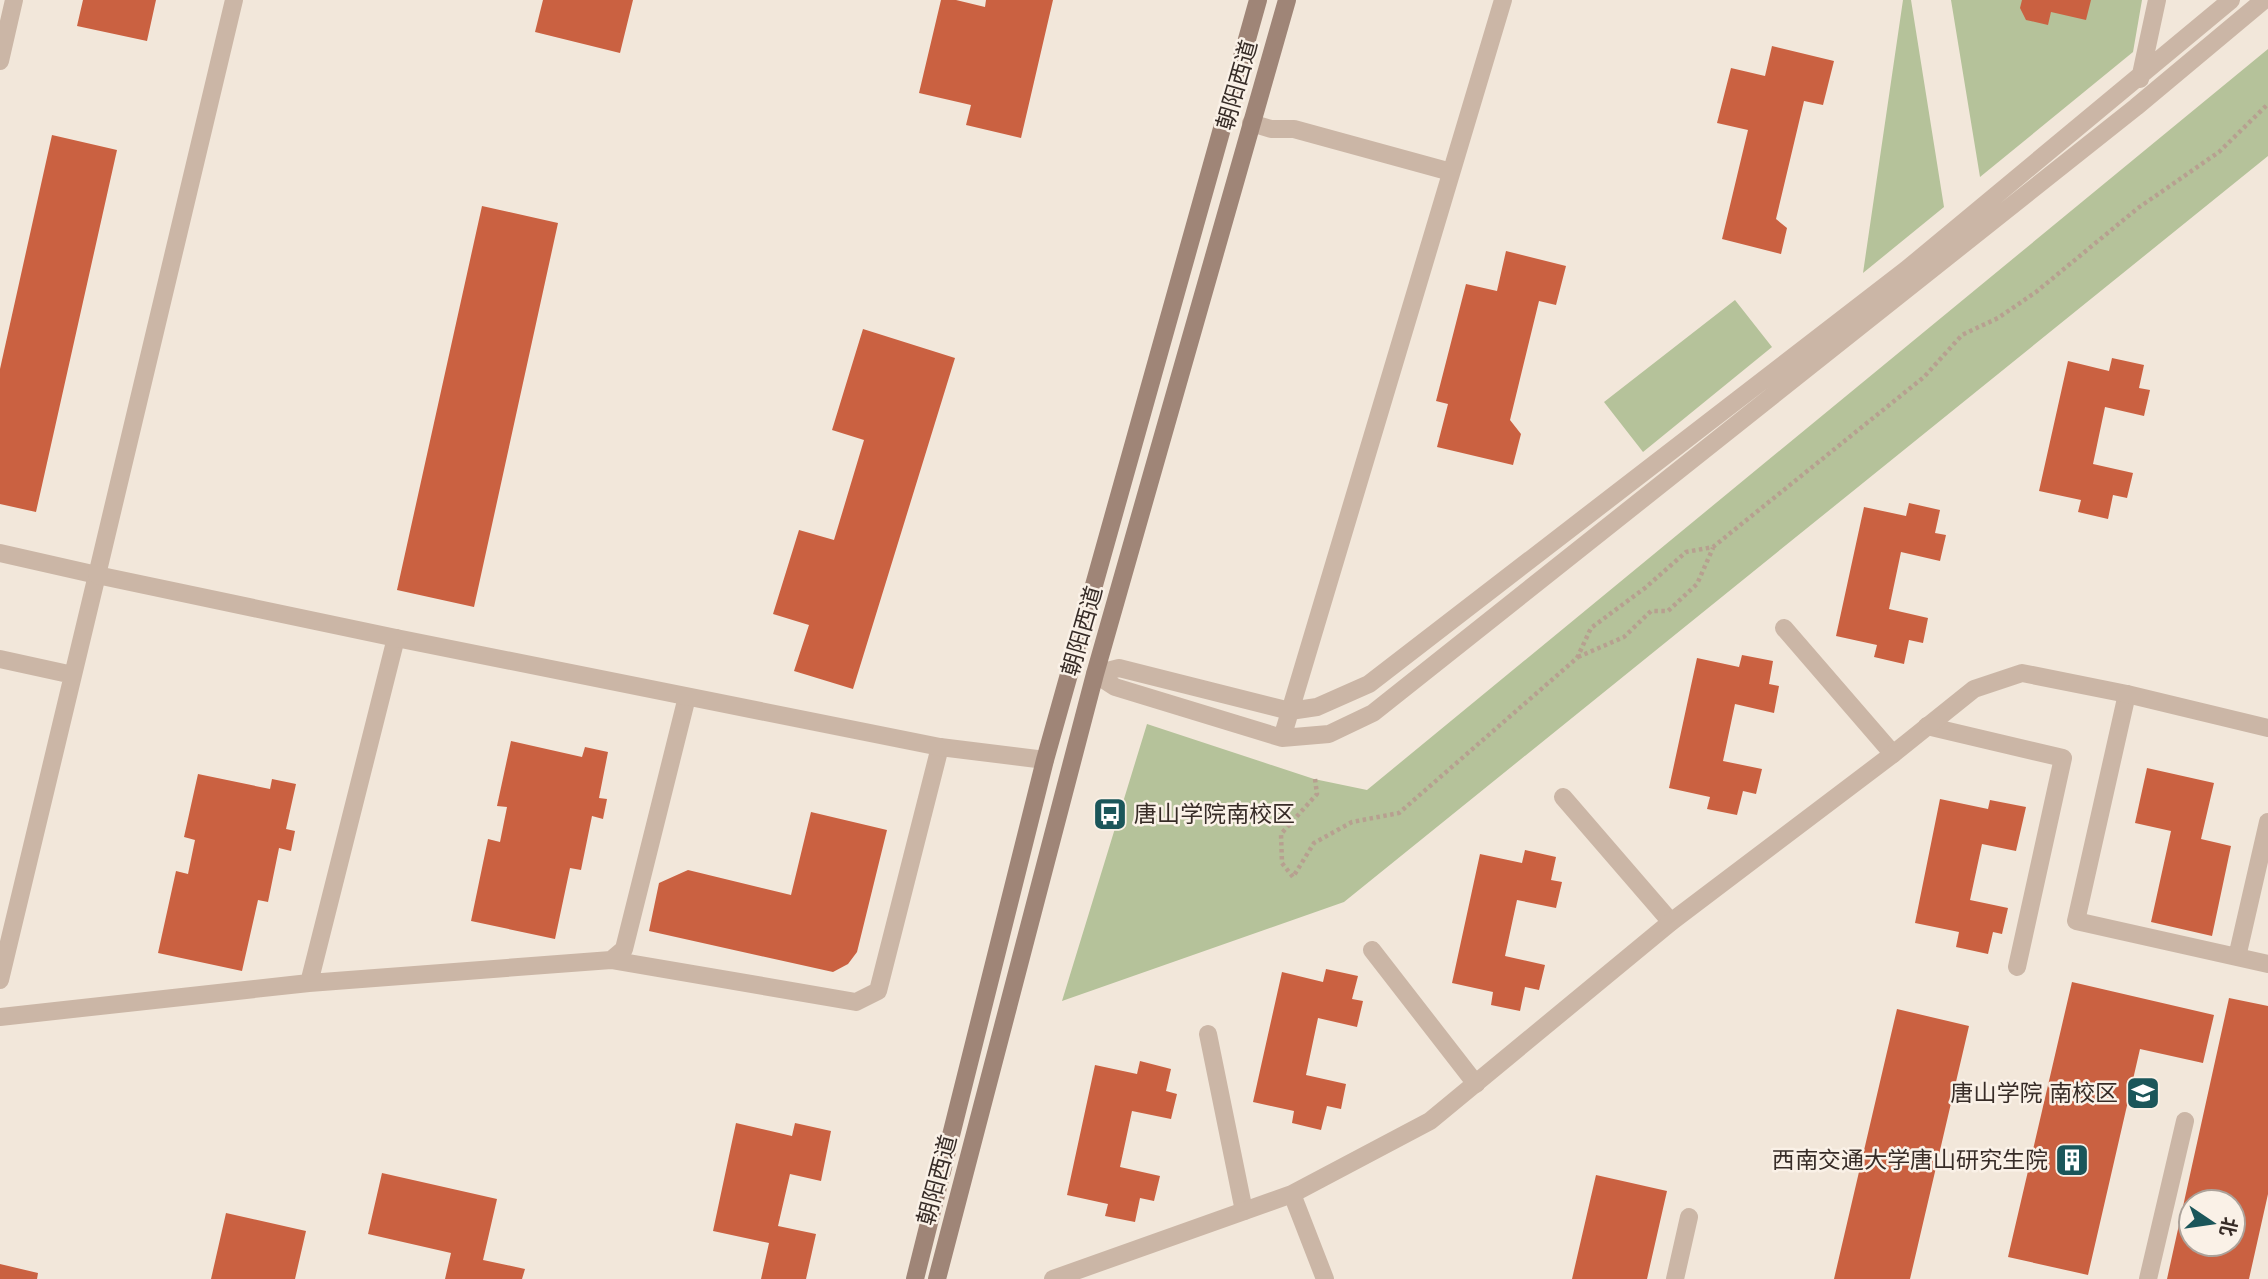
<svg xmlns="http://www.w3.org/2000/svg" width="2268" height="1279" font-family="Arial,'Noto Sans SC',sans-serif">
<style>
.green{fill:#b5c29a}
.building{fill:#ca6141;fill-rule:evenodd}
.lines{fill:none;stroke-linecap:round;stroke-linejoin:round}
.path{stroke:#b7a090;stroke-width:4.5;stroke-dasharray:3.5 3.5;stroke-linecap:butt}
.lane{stroke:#cbb6a6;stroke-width:18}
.street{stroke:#cbb6a6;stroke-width:18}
.secondary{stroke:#9f8577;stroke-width:18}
.labels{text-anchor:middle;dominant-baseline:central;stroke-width:5;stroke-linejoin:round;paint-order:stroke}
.street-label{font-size:23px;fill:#372c27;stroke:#faf1e7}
.poi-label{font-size:23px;fill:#372c27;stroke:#faf1e7;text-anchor:end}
</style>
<rect width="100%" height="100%" fill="#f2e7da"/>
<path class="green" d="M1903 0H1911L1944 207 1863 273Z
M1951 0H2142L2133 52 1980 177Z
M2268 49V156L1344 902 1062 1001 1147 724 1314 779 1367 790Z
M1735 300 1772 347 1643 452 1604 402Z"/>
<path class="building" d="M83 0H156L147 41 77 26Z
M543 0H633L620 53 535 32Z
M941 0H956L985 7 986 0H1053L1021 138 966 125 971 105 919 93Z
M2022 0H2091L2086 20 2051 12 2048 25 2026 20 2020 8Z
M1772 46 1834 61 1823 105 1804 101 1776 219 1787 228 1781 254 1722 239 1748 130 1717 123 1731 68 1765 76Z
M52 135 117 150 36 512 0 504V369Z
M482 206 558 223 474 607 397 590Z
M1506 251 1566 266 1556 305 1539 301 1510 420 1521 434 1513 465 1437 447 1448 404 1436 401 1466 284 1497 291Z
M863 329 955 358 853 689 794 671 809 625 773 614 799 530 834 540 864 440 832 430Z
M2112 358 2144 365 2139 388 2150 390 2144 416 2105 407 2093 464 2133 473 2127 498 2113 495 2108 519 2078 512 2081 500 2039 491 2068 361 2109 371Z
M1909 503 1940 510 1935 533 1946 535 1940 561 1901 552 1889 609 1928 618 1923 643 1909 640 1904 664 1874 657 1877 645 1836 636 1864 507 1906 516Z
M1742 655 1773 661 1769 684 1779 686 1774 713 1735 704 1723 761 1762 769 1756 794 1743 791 1737 815 1707 809 1710 797 1669 788 1697 658 1739 667Z
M511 741 582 757 585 747 608 752 599 798 607 799 603 819 592 816 581 870 570 868 555 939 471 921 488 839 500 842 507 807 497 806Z
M2147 768 2214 783 2201 839 2231 846 2212 936 2151 922 2171 831 2135 823Z
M198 774 270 789 272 779 296 784 286 829 295 831 291 851 279 848 268 902 258 900 242 971 158 953 176 871 188 874 195 840 184 837Z
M1940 799 1988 809 1990 800 2026 807 2016 851 1982 844 1970 900 2008 908 2002 934 1993 932 1988 954 1956 947 1959 932 1915 923Z
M811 812 887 830 857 952 848 964 833 972 649 931 659 883 688 870 791 895Z
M1525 850 1556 857 1551 880 1562 882 1556 908 1517 900 1505 956 1545 965 1539 990 1525 987 1520 1011 1491 1005 1493 992 1452 983 1480 854 1522 863Z
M1326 969 1358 976 1352 999 1363 1001 1357 1027 1318 1018 1306 1075 1346 1084 1341 1109 1327 1106 1321 1130 1292 1123 1294 1111 1253 1102 1282 972 1323 982Z
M2072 982 2214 1015 2203 1063 2140 1049 2088 1275 2008 1257Z
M2229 998 2268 1006V1194L2249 1279H2167ZM2191 1202H2233V1244H2191Z
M1897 1009 1969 1026 1910 1279H1834Z
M1140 1061 1171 1069 1166 1091 1177 1094 1171 1119 1132 1111 1120 1167 1160 1176 1154 1201 1140 1198 1135 1222 1105 1216 1108 1204 1067 1195 1095 1065 1137 1074Z
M736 1123 792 1136 795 1123 831 1131 821 1181 790 1174 778 1226 816 1234 806 1279H761L769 1243 713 1231Z
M382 1173 497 1199 483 1260 525 1269 522 1279H445L451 1253 368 1234Z
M1596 1175 1667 1191 1647 1279H1572Z
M226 1213 306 1231 295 1279H211Z
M0 1264 38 1273 37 1279H0Z"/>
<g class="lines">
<path class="path" d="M1578 657 1624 637 1651 611H1668L1697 584 1713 548
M1315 779 1317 794 1281 834 1282 863 1293 877 1314 843 1352 822 1399 813 1577 658 1591 628 1645 588 1686 552 1713 547 1924 377 1962 335 1998 318 2036 292 2138 208 2219 152 2268 104"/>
<path class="lane" d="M0 61 14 0
M2140 79 2157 0
M1251 123 1271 129H1294L1451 172
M0 553 97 575 0 980
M1784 628 1893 754
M0 659 73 675
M1095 674 1115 687 1282 738 1329 734 1373 713 2136 107 2264 0
M1095 674 1119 668 1290 711 1317 707 1369 684 1906 270 2231 0
M2127 694 2076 921 2268 964
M1927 726 2063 758 2017 967
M1282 738 1503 0
M1563 797 1671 922
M1372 950 1476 1084
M2237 957 2268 822
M611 960 856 1002 878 991 940 747
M309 983 396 638
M0 1017 309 983 611 960 624 949 687 697
M1208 1034 1244 1211
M1675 1279 1689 1217
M2148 1279 2185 1121"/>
<path class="street" d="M234 0 97 575 396 638 940 747 1045 760
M1292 1194 1325 1279
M1053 1279 1292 1194 1430 1121 1671 922 1893 754 1974 689 2022 673 2127 694 2268 728"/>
<path class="secondary" d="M915 1279 1045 760 1258 0
M937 1279 1095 674 1287 0"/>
</g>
<defs>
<g id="bus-square" transform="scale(1.75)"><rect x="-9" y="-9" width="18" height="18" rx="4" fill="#1b565a" stroke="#faf1e7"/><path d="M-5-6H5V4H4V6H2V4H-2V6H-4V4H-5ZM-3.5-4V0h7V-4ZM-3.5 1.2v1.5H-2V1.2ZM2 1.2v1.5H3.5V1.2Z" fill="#fff"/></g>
<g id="university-square" transform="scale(1.75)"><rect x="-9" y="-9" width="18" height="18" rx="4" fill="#1b565a" stroke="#faf1e7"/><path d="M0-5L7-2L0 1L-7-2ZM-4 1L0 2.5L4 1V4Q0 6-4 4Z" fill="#fff"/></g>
<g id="building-square" transform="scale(1.75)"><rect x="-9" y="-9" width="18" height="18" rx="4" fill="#1b565a" stroke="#faf1e7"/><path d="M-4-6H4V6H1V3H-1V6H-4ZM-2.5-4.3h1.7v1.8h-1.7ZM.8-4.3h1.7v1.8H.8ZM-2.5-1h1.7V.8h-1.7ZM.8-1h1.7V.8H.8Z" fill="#fff"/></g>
</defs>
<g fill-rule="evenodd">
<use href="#bus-square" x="1110" y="814"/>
<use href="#university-square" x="2143" y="1093"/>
<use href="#building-square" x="2072" y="1160"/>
</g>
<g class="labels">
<g class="street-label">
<text transform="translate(1237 85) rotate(-74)">朝阳西道</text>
<text transform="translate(1082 631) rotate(-74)">朝阳西道</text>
<text transform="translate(937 1180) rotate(-75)">朝阳西道</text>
</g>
<g class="poi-label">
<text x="1134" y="814" text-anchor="start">唐山学院南校区</text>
<text x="2118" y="1093">唐山学院 南校区</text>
<text x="2048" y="1160">西南交通大学唐山研究生院</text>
</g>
</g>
<g transform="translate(2212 1223) rotate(103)"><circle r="33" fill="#faf1e7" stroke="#aca29a" stroke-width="2"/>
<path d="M0-5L12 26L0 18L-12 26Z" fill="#1b565a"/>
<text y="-10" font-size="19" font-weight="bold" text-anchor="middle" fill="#372c27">北</text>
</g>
</svg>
